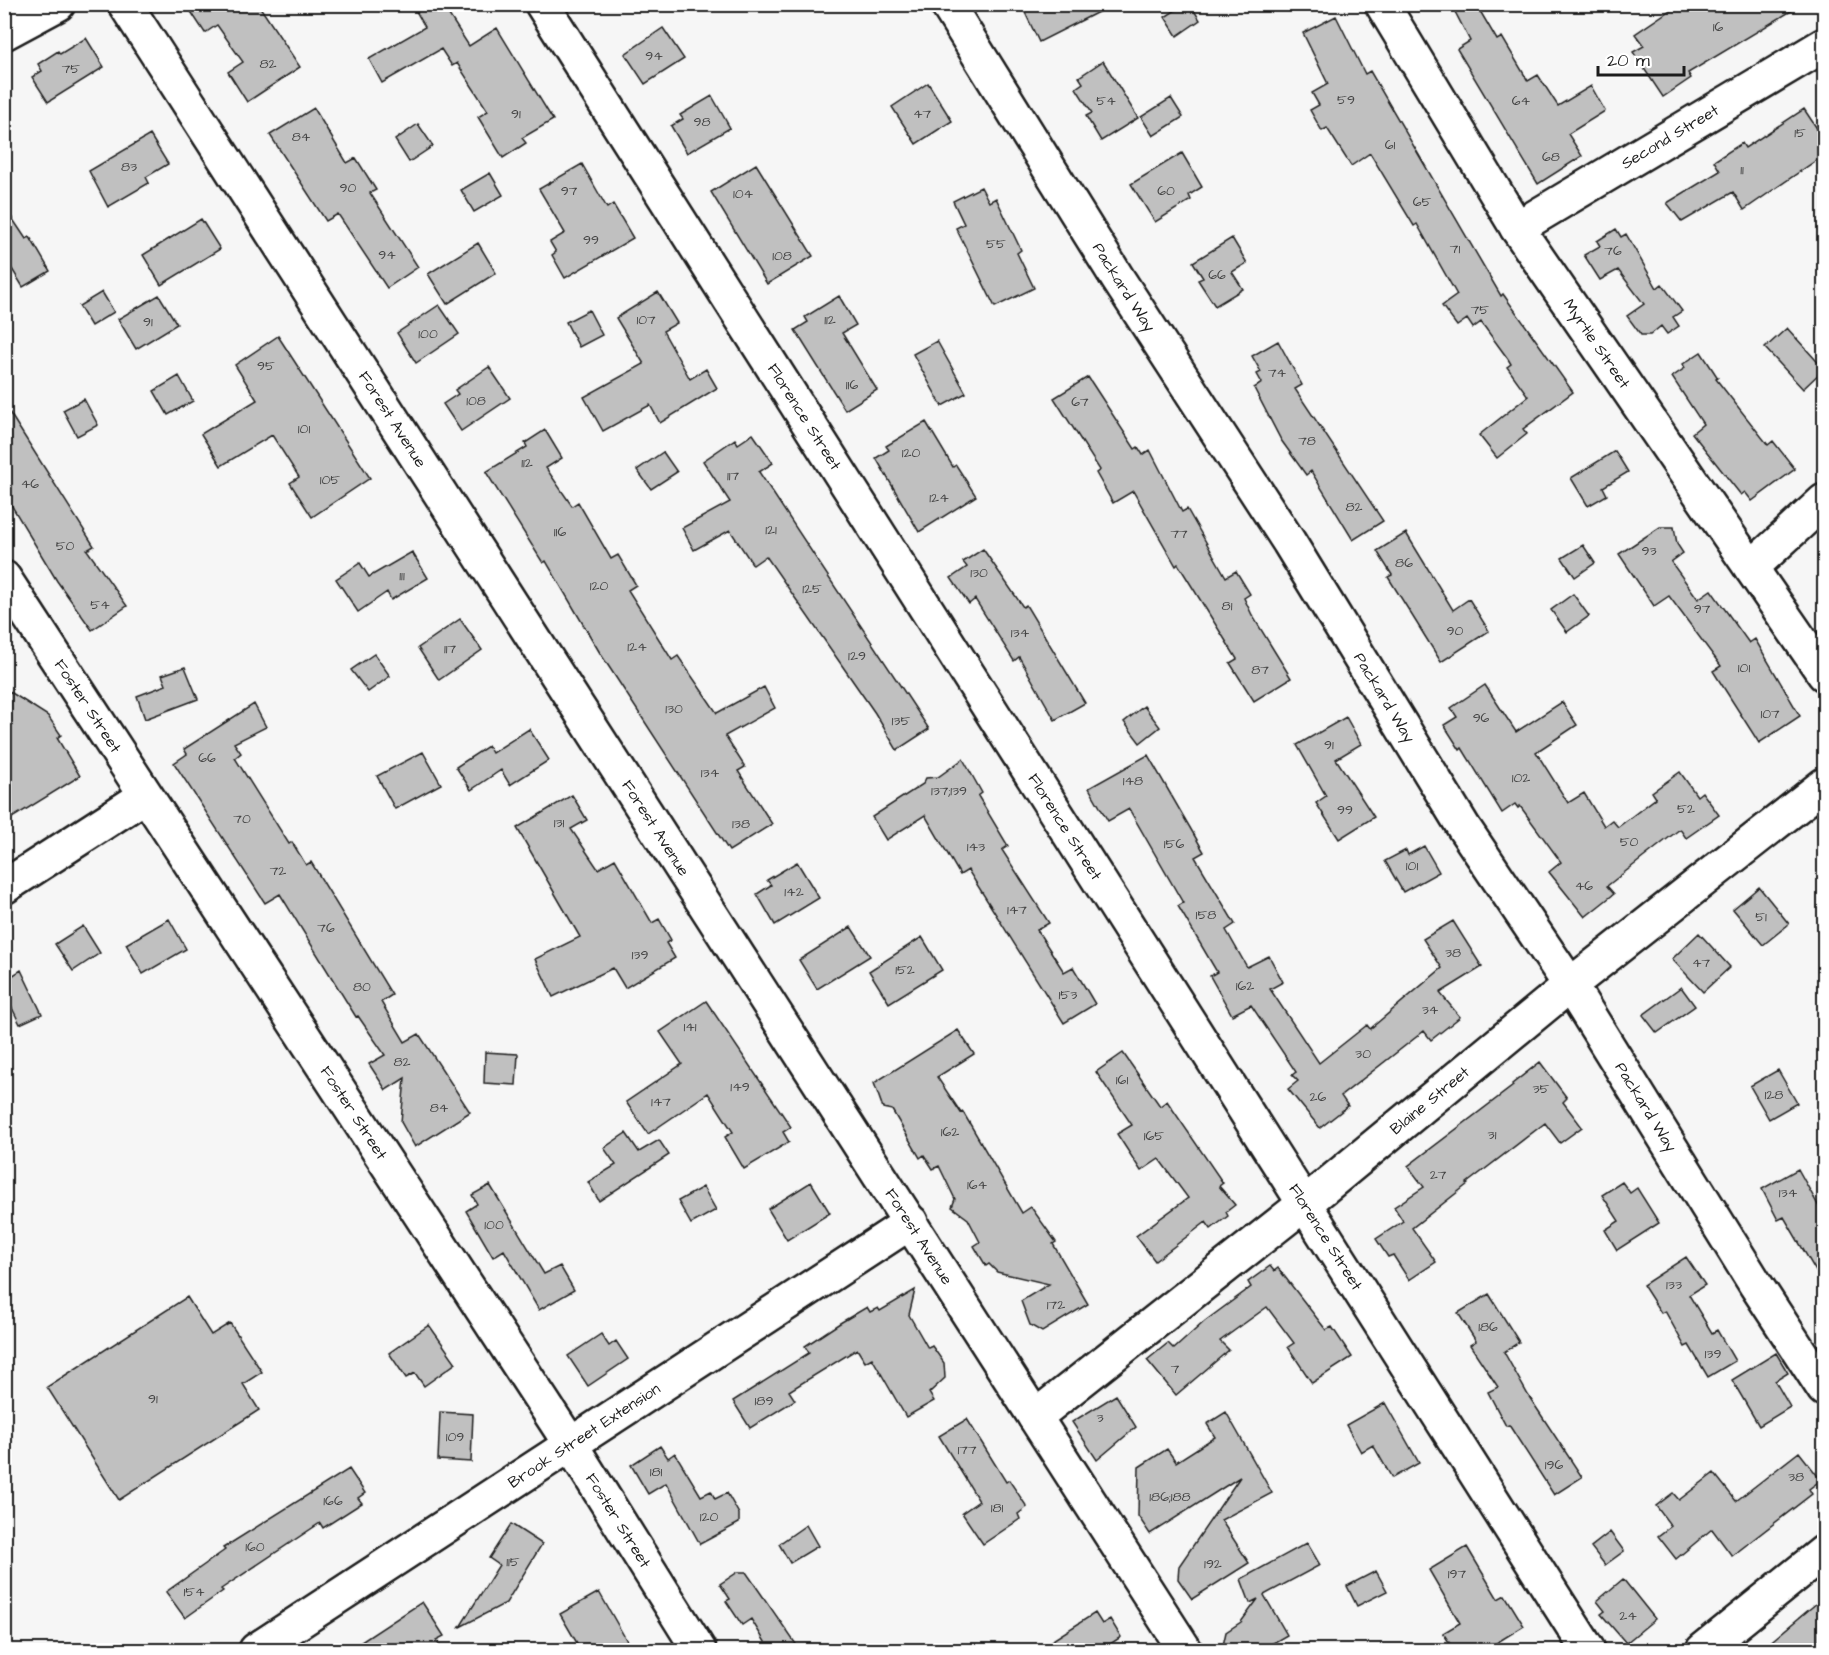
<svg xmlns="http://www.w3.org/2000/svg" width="1829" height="1655" font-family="'Architects Daughter',sans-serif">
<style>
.building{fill:#c0c0c0;stroke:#1c1c1c;stroke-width:1.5}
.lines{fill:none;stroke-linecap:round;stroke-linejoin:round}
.minor-casing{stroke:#1c1c1c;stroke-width:38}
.minor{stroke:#fff;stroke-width:33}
.labels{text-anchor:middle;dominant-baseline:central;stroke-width:6;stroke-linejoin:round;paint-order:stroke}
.number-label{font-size:14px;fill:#454545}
.street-label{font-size:16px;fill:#1c1c1c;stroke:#fff}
</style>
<rect width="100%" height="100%" fill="#f6f6f6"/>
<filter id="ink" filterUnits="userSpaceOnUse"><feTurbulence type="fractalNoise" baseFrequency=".0167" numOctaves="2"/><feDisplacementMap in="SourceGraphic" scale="12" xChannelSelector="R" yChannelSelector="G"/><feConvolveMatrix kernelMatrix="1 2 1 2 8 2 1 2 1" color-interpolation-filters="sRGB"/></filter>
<g filter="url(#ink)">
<path class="building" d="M186 4H258L300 67 247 102 228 72 243 62 217 25 205 33Z
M412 4H442L469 46 497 28 553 120 522 138 526 143 503 158 478 117 488 111 457 63 452 66 441 49 382 83 369 59 425 27Z
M1021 4H1114L1039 42Z
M1185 4H1190L1200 20 1177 36 1165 17Z
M1451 4H1476L1497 40 1502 37 1528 81 1538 75 1558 106 1591 86 1605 111 1568 134 1582 156 1538 184 1457 49 1470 41Z
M1679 4H1803L1688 73 1691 78 1663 97 1633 52 1644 46 1635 34Z
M1336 16 1365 74 1370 71 1501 296 1503 294 1573 392 1523 429 1527 434 1497 458 1479 435 1528 396 1507 367 1511 364 1508 359 1481 322 1473 328 1467 319 1457 326 1442 306 1457 295 1417 224 1414 226 1370 153 1351 166 1327 128 1322 131 1310 110 1319 105 1312 93 1328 84 1303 33Z
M663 28 684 59 645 84 625 54Z
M86 38 104 67 48 102 32 77 42 71 38 64 58 51 60 54Z
M1103 61 1138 118 1101 141 1086 116 1092 113 1076 88 1083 83 1079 77Z
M928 83 952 121 916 144 892 107Z
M712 96 730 128 687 153 671 126 683 119 680 115Z
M1171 98 1183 117 1153 136 1141 117Z
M314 108 347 163 356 158 376 190 370 193 418 267 387 288 338 214 326 221 270 135Z
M1804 109 1824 139V155L1744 210 1733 192 1682 222 1667 203 1720 171 1714 161 1742 143 1745 148Z
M418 124 433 146 409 162 395 140Z
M150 135 168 164 146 177 149 183 108 207 89 171Z
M1182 153 1202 187 1189 195 1191 200 1155 222 1131 184Z
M582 164 607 208 613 204 633 238 565 278 552 255 556 252 550 242 565 233 539 189Z
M756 164 813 256 767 284 711 192Z
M490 173 503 195 474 212 461 190Z
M981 187 989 202 996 198 1021 250 1017 253 1034 288 995 307 956 228 964 224 953 201Z
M4 206 26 239 30 237 50 271 23 287 4 256Z
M201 219 220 249 161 285 143 255Z
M1616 229 1621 237 1626 234 1657 288 1662 284 1682 311 1673 317 1679 326 1667 334 1661 326 1650 335H1641L1627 316 1644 304 1618 270 1600 280 1584 255 1600 246 1597 241Z
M1232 238 1247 263 1232 272 1243 289 1215 306 1198 280 1203 278 1193 262Z
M478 243 496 273 447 304 428 274Z
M102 292 114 312 91 326 79 306Z
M658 292 677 323 663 331 690 379 706 369 717 388 660 423 650 405 603 431 584 397 644 364 616 318Z
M159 295 177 324 136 349 118 319Z
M839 296 856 325 842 333 877 390 845 410 795 330 808 322 805 317Z
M439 305 459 334 416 363 397 333Z
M589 310 602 335 579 347 566 322Z
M1787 328 1824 369 1803 389 1765 348Z
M278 336 370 478 312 517 290 483 299 477 272 435 221 466 201 434 257 400 235 365Z
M937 341 966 393 942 406 913 354Z
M1278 341 1302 385 1295 389 1383 521 1353 540 1311 471 1306 475 1281 440 1254 388 1262 383 1257 374 1261 372 1252 356Z
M1701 352 1718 378 1716 379 1768 445 1773 441 1795 469 1752 501 1745 492 1741 495 1692 433 1703 424 1672 377 1685 368 1683 364Z
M489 367 510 398 461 431 443 404 458 394 455 390Z
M179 376 193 401 168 415 154 391Z
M1088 377 1135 449 1138 447 1143 455 1150 450 1182 512 1187 509 1226 577 1236 571 1250 594 1244 598 1252 615 1291 678 1254 701 1230 663 1237 659 1178 564 1176 566 1133 491 1113 503 1096 473 1100 470 1054 398Z
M84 399 98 425 77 436 63 410Z
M4 404 94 546 87 550 127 606 92 630 57 581 4 493Z
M926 422 953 467 956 465 976 496 919 532 876 458 889 450 886 446Z
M545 430 562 458 546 468 572 506 578 502 611 559 618 555 636 585 628 590 672 660 678 656 717 713 764 687 775 708 725 736 745 767 738 771 772 824 729 851 600 653 546 561 543 563 486 472 527 447 525 443Z
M753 434 773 463 759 472 929 729 897 750 875 713 766 556 753 565 730 530 694 550 682 528 730 502 703 461 735 439 738 444Z
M1615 451 1628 472 1603 487 1607 495 1588 506 1571 478Z
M663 452 677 472 651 489 637 470Z
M1660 527H1674L1677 544 1683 553 1671 562 1698 599 1711 590 1749 643 1755 639 1800 716 1759 743 1713 671 1721 666 1669 596 1654 606 1619 554Z
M1406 533 1453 610 1469 599 1489 631 1441 662 1388 577 1392 575 1377 551Z
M1583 545 1595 563 1575 577 1562 558Z
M983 549 1023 607 1026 605 1085 703 1055 720 1019 657 1014 661 975 599 969 604 951 578 967 567 963 562Z
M412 552 428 578 391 600 387 592 358 612 336 579 360 563 369 577Z
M1573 594 1589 616 1567 632 1551 610Z
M460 619 482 650 439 680 418 648Z
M374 654 390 676 368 692 351 670Z
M185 667 198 699 145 719 137 696 166 685 162 675Z
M1485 685 1516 732 1562 702 1577 725 1536 752 1568 803 1584 793 1604 826 1612 820 1618 827 1656 798 1652 792 1680 772 1697 796 1702 792 1719 815 1686 838 1680 829 1607 886 1614 894 1585 917 1549 872 1561 862 1520 806 1518 808 1515 804 1502 813 1462 748 1460 750 1444 725 1457 717 1451 708Z
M4 688 48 716 61 735 57 738 80 776 4 823Z
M254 704 266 727 234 743 241 753 235 758 289 844 292 842 306 865 311 862 392 995 381 1002 405 1042 419 1034 470 1112 415 1147 401 1122 405 1078 386 1090 369 1064 385 1055 358 1016 356 1017 280 894 265 903 174 763 187 754 184 749Z
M1144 706 1160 727 1140 743 1124 722Z
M1346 717 1361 744 1336 759 1374 817 1339 839 1316 803 1326 796 1297 745Z
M529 729 549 760 510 785 501 770 471 790 456 767 488 746 492 753Z
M423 752 441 784 395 809 377 776Z
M1148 755 1204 852 1195 857 1235 924 1226 930 1247 967 1269 956 1283 982 1270 989 1319 1063 1367 1025 1370 1029 1442 968 1423 939 1453 921 1482 967 1440 993 1460 1017 1431 1040 1424 1031 1341 1096 1348 1106 1320 1128 1288 1089 1298 1081 1292 1075 1296 1072 1251 1005 1232 1015 1210 976 1217 972 1178 906 1183 903 1129 809 1108 821 1089 788Z
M963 759 982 793 978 796 1008 846 1002 850 1049 923 1037 930 1064 972 1073 967 1095 1004 1064 1023 968 870 960 875 925 815 886 840 872 817 923 784 926 778 938 777Z
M572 795 587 820 571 829 598 869 615 859 652 923 659 919 671 940 666 943 675 958 625 988 613 968 553 997 535 959 580 937 517 828Z
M1424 846 1439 872 1403 892 1385 861 1406 850 1408 855Z
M797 862 819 898 775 925 757 894 771 885 767 880Z
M1759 887 1789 924 1763 945 1733 909Z
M169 919 186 949 143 974 126 944Z
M83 926 100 953 73 971 55 944Z
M851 927 870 956 817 989 799 960Z
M1699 933 1730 967 1703 992 1672 959Z
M922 937 942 970 889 1003 869 971Z
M21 970 42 1014 20 1024 12 1008 4 1012V981Z
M1681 987 1695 1006 1657 1033 1643 1015Z
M706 1001 791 1127 783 1132 789 1142 744 1169 725 1137 733 1132 708 1093 648 1134 626 1102 682 1064 660 1032Z
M958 1030 974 1054 937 1077 961 1113 963 1112 1022 1213 1031 1207 1056 1242 1053 1244 1088 1304 1042 1332 1030 1325 1021 1301 1049 1284 997 1272 989 1264 986 1266 974 1246 980 1242 968 1219 952 1207 955 1199 939 1166 933 1169 924 1155 920 1158 892 1110 883 1108 874 1083Z
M485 1052 518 1054 516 1085 484 1083Z
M1123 1053 1160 1106 1167 1101 1223 1183 1219 1186 1235 1205 1226 1212 1228 1216 1211 1229 1206 1222 1155 1261 1136 1236 1188 1198 1159 1159 1141 1171 1117 1134 1132 1125 1096 1072Z
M1540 1062 1567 1098 1563 1102 1582 1127 1560 1143 1545 1123 1467 1183 1468 1184 1412 1228 1436 1262 1409 1280 1393 1255 1388 1257 1376 1239 1403 1221 1394 1207 1424 1187 1408 1166 1513 1086 1512 1084Z
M1778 1070 1797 1103 1769 1119 1750 1086Z
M626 1133 639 1152 659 1140 669 1155 599 1201 588 1182 616 1165 604 1148Z
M1798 1169 1824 1216V1285L1784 1217 1778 1220 1762 1189Z
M811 1182 830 1213 787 1240 768 1209Z
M1622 1182 1630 1193 1637 1188 1659 1223 1617 1250 1605 1230 1619 1221 1602 1195Z
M490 1185 544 1274 560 1266 574 1290 539 1310 504 1250 493 1257 466 1211 477 1204 472 1195Z
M703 1187 716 1210 691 1224 678 1201Z
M1686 1257 1705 1285 1689 1295 1712 1333 1717 1330 1735 1361 1708 1377 1689 1345 1685 1347 1665 1311 1661 1313 1643 1285Z
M1270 1266 1274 1271 1278 1268 1326 1330 1332 1327 1352 1357 1312 1383 1288 1347 1294 1343 1267 1307 1220 1341 1229 1350 1176 1395 1147 1360 1168 1343 1174 1349 1205 1321 1251 1287 1248 1282Z
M915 1290 909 1315 928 1348 932 1346 944 1363 945 1378 929 1393 934 1401 906 1417 872 1358 865 1362 857 1349 789 1391 795 1400 750 1428 733 1401 809 1353 805 1346 840 1323 867 1307 870 1312 878 1308 880 1311Z
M1489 1294 1519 1342 1504 1352 1528 1395 1582 1477 1554 1495 1509 1425 1506 1426 1488 1392 1498 1387 1470 1345 1476 1341 1458 1313Z
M187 1297 211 1335 230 1323 262 1372 243 1384 259 1410 119 1500 47 1387Z
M429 1325 456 1363 424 1386 415 1373 406 1378 389 1353Z
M601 1334 609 1346 616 1341 628 1359 588 1386 568 1356Z
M1776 1353 1788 1373 1775 1381 1790 1407 1759 1426 1732 1380Z
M1116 1395 1136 1427 1097 1460 1072 1422Z
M1385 1403 1419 1463 1392 1478 1373 1445 1361 1452 1346 1425Z
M440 1412 473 1414 471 1462 438 1460Z
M1226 1412 1272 1493 1221 1520 1249 1563 1192 1599 1178 1579 1179 1566 1240 1477 1150 1534 1138 1516 1139 1467 1167 1449 1176 1462 1215 1437 1207 1424Z
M967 1419 1006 1482 1009 1480 1027 1507 1018 1514 1020 1519 983 1544 962 1513 979 1501 939 1436Z
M660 1446 668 1458 675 1453 701 1496 711 1491 715 1499 727 1493 739 1514V1523L700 1544 666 1483 648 1494 631 1465Z
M1799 1452 1821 1480 1809 1489 1812 1494 1732 1556 1712 1529 1676 1559 1658 1536 1671 1526 1656 1506 1673 1493 1679 1500 1714 1473 1736 1501Z
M349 1469 365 1493 358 1498 362 1503 323 1528 320 1523 221 1589 223 1591 185 1618 166 1592 225 1550 223 1548Z
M511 1524 542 1544 506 1603 460 1627 499 1565 489 1558Z
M806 1525 818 1546 790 1563 779 1544Z
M1610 1532 1624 1551 1605 1565 1591 1547Z
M1307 1543 1320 1565 1264 1595 1287 1635 1261 1650H1222L1226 1632 1241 1622 1258 1599 1250 1603 1241 1579Z
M1467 1547 1498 1599 1505 1595 1524 1626 1485 1650H1454L1443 1633 1460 1623 1429 1570Z
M1376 1571 1387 1591 1357 1606 1347 1586Z
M738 1572H746L800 1650H770L751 1619 742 1625 726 1601 730 1599 720 1584Z
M1623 1579 1655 1619 1626 1643 1601 1614 1605 1611 1597 1601Z
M599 1592 632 1650H581L560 1614Z
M1824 1597V1650H1761Z
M422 1602 444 1636 436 1640 443 1650H349Z
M1095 1613 1102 1624 1110 1619 1121 1637 1101 1650H1037Z"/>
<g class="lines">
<g class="minor-casing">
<g id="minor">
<path id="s1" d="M125 4 1185 1650"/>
<path id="s2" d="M542 4 1588 1650"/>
<path id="s3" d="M947 4 1118 279 1289 542 1464 828 1570 985 1756 1285 1824 1389"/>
<path id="s4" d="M1382 4 1517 228 1824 674"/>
<path d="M4 33 58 4"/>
<path id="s5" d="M1517 228 1824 45"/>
<path d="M1751 568 1824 501"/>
<path id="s6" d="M4 578 571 1445 699 1650"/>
<path d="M4 887 145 796"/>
<path id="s7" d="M1035 1417 1303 1205 1570 985 1824 785"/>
<path id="s8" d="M256 1650 911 1222"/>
<path d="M1703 1650 1824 1552"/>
</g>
</g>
<use href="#minor" class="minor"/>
</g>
</g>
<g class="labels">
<g class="number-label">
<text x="1718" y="27">16</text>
<text x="654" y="56">94</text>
<text x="268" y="64">82</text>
<text x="71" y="69">75</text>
<text x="1346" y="100">59</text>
<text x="1106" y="101">54</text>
<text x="1521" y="101">64</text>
<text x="516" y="114">91</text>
<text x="922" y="114">47</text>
<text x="702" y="122">98</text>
<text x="1800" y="133">15</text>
<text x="301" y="137">84</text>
<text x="1390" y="145">61</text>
<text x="1551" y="157">68</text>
<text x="129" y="167">83</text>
<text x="1742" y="170">11</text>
<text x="348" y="188">90</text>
<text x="569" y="191">97</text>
<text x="1166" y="191">60</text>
<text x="743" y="194">104</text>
<text x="1422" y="202">65</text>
<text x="591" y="240">99</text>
<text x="996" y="244">55</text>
<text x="1455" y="249">71</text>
<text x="1613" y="251">76</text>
<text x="387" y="255">94</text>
<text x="782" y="256">108</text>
<text x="1217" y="275">66</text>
<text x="1480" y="310">75</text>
<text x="646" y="320">107</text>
<text x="830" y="320">112</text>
<text x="148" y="322">91</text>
<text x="428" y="334">100</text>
<text x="266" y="366">95</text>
<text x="1277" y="373">74</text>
<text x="852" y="385">116</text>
<text x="476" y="401">108</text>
<text x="1080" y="402">67</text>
<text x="304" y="429">101</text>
<text x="1307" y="441">78</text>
<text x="911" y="453">120</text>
<text x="527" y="463">112</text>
<text x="733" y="476">117</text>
<text x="330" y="480">105</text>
<text x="30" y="484">46</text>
<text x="939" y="498">124</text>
<text x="1354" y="507">82</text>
<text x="771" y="530">121</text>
<text x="560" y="532">116</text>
<text x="1179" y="534">77</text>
<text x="65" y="546">50</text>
<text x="1649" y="551">93</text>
<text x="1404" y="563">86</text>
<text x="979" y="573">130</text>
<text x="402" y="576">111</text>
<text x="599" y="586">120</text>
<text x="812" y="589">125</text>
<text x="100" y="605">54</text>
<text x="1227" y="606">81</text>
<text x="1702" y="609">97</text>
<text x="1455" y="631">90</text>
<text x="1020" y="633">134</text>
<text x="637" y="647">124</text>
<text x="450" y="649">117</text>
<text x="857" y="656">129</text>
<text x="1744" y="668">101</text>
<text x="1260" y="670">87</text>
<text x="674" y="709">130</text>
<text x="1770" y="714">107</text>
<text x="1481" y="718">96</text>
<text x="901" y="721">135</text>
<text x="1329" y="745">91</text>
<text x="207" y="758">66</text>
<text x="710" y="773">134</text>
<text x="1521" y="778">102</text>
<text x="1133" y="781">148</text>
<text x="949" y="791">137;139</text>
<text x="1686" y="809">52</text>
<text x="1345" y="810">99</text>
<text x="242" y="819">70</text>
<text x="559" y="823">131</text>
<text x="741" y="824">138</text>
<text x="1629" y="842">50</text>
<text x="1174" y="844">156</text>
<text x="976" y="847">143</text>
<text x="1412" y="866">101</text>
<text x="278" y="871">72</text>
<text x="1584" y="886">46</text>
<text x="794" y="892">142</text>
<text x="1017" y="910">147</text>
<text x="1206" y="915">158</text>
<text x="1761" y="917">51</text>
<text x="326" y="928">76</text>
<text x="1453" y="953">38</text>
<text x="640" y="955">139</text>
<text x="1701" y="963">47</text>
<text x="905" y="970">152</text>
<text x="1245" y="986">162</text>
<text x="362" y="987">80</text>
<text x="1068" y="995">153</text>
<text x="1430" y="1010">34</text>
<text x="690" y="1027">141</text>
<text x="1363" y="1054">30</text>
<text x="402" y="1062">82</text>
<text x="1122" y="1080">161</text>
<text x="740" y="1087">149</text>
<text x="1541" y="1089">35</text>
<text x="1774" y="1095">128</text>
<text x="1318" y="1097">26</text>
<text x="661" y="1102">147</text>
<text x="439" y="1108">84</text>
<text x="950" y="1132">162</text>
<text x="1492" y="1135">31</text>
<text x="1154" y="1136">165</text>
<text x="1438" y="1175">27</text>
<text x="977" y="1185">164</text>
<text x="1788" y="1193">134</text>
<text x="494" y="1225">100</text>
<text x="1674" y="1285">133</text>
<text x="1056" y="1305">172</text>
<text x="1488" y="1327">186</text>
<text x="1713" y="1354">139</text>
<text x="1175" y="1369">7</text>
<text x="153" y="1399">91</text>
<text x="764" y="1401">189</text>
<text x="1100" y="1418">3</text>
<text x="455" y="1437">109</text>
<text x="967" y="1450">177</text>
<text x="1554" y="1465">196</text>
<text x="656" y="1472">181</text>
<text x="1796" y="1477">38</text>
<text x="1170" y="1497">186;188</text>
<text x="333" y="1501">166</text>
<text x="997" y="1508">181</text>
<text x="709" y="1517">120</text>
<text x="255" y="1547">160</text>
<text x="513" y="1562">115</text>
<text x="1213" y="1564">192</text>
<text x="1457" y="1574">197</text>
<text x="194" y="1592">154</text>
<text x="1628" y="1616">24</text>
</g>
<g class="street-label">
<text stroke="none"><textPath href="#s5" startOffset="178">Second Street</textPath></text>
<text stroke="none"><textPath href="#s3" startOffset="334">Packard Way</textPath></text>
<text stroke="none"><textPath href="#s4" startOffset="402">Myrtle Street</textPath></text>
<text stroke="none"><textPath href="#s2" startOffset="489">Florence Street</textPath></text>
<text stroke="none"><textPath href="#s1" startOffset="494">Forest Avenue</textPath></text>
<text stroke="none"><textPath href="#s3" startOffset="820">Packard Way</textPath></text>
<text stroke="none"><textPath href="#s6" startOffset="153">Foster Street</textPath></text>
<text stroke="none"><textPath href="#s1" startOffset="980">Forest Avenue</textPath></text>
<text stroke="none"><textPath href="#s2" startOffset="975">Florence Street</textPath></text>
<text stroke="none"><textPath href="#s7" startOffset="506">Blaine Street</textPath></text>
<text stroke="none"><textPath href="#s3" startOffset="1306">Packard Way</textPath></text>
<text stroke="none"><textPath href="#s6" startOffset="639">Foster Street</textPath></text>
<text stroke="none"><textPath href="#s1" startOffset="1466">Forest Avenue</textPath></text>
<text stroke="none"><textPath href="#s2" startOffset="1461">Florence Street</textPath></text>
<text stroke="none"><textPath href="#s8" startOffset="392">Brook Street Extension</textPath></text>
<text stroke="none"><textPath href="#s6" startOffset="1125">Foster Street</textPath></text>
</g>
</g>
<rect width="1829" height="1655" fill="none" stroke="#fff" stroke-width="24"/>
<rect x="12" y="12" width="1805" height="1631" fill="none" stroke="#1c1c1c" stroke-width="2" filter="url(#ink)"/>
<path d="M1598 66v9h86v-9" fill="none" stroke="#1c1c1c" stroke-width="3"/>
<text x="1607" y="66" font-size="18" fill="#1c1c1c" stroke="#ffffff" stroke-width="4.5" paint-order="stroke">20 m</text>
</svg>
